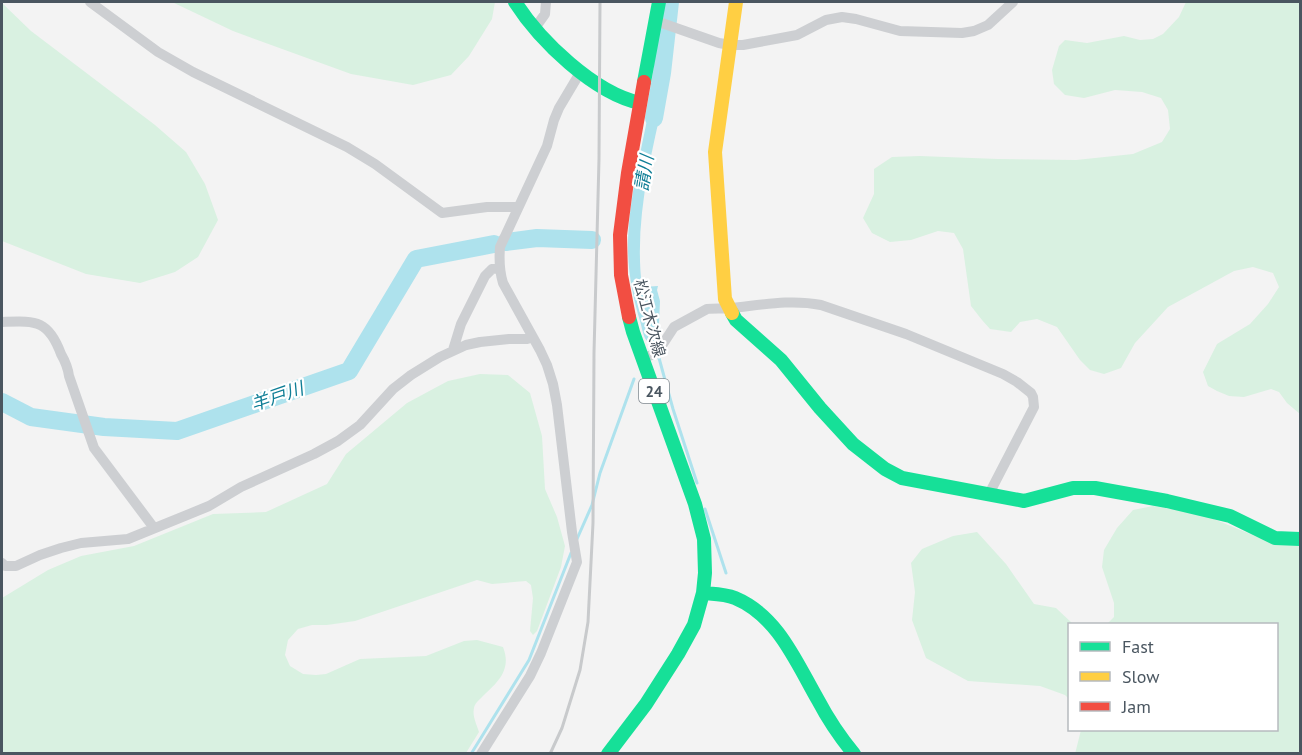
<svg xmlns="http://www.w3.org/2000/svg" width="1302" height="755" font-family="'PT Sans','Noto Sans JP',sans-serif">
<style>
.green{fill:#d9f1e1}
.water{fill:#aee2ed}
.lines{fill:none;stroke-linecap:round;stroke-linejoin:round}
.stream{stroke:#aee2ed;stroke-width:3}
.river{stroke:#aee2ed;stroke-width:18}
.street{stroke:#cdcfd2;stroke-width:10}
.fast{stroke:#16e098;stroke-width:14}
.slow{stroke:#ffcf43;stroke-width:14}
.jam{stroke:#f24e42;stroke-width:14}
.rail{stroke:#c8cacc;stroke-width:3}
.labels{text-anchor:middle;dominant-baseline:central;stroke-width:4.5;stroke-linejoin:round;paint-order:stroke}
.shield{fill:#fff;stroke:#808990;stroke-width:1.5}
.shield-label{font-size:15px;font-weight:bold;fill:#4a5660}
.street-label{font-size:16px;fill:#4a5660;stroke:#fff}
.water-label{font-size:18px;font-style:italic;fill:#0f7e96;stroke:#fff}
</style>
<rect width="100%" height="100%" fill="#f3f3f3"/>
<path class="green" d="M172 2H495L492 19 469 56 451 75 413 85 351 74 233 31Z
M1186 2H1300V414L1287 403 1279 392 1271 389 1244 397 1229 396 1217 391 1208 386 1203 372 1217 344 1250 324 1268 304 1279 287 1273 273 1253 267 1234 271 1168 307 1135 343 1121 368 1104 374 1090 370 1080 360 1057 327 1037 319 1020 322 1011 332 990 329 982 320 971 306 963 249 954 233 938 231 911 240 890 242 872 233 863 218 874 194V169L892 157 920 156 998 159 1076 160 1133 154 1162 142 1170 129 1168 110 1161 98 1142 92 1115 90 1084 98 1065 95 1054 84 1052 70 1059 46 1065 40 1087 43 1124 36 1140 40 1153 39 1163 34 1179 17Z
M2 3 31 31 155 125 186 152 205 184 218 220 198 257 175 272 140 283 86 274 2 241Z
M480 374 508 375 530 393 542 436 545 489 557 517 565 546 561 567 537 631 533 635 530 631 533 598 531 585 526 581 492 584 477 580 355 621 327 625H312L298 629 288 640 285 655 290 666 303 674 316 675 326 674 360 659 426 656 464 641 477 640 503 647C512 670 498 682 482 697 478 701 475 703 474 708 472 716 477 725 479 732L466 753H2V598L48 570 81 556 134 546 213 514 266 512 327 484 346 454 407 403 448 381Z
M1153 506 1199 513 1260 538 1300 546V753L1075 754 1081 730H1276V624H1107L1114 617V603L1102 567 1104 550 1117 528 1133 510Z
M977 532 1006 564 1034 604 1056 608 1073 624H1070L1069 699 1065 695 1040 686 968 681 926 658 912 620 915 592 911 563 922 549 953 536Z"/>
<path class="water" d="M652 95 664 97C650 160 634 223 642 287L658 286 657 290 660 301 659 324 661 330 660 337 658 341H655V345C643 344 643 330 640 321 633 298 628 272 628 248 628 199 643 144 652 95Z"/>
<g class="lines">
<path class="stream" d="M659 358 673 409 697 483
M705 509 726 573
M577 539 592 505 600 473 634 379
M471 754 529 660 571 553"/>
<path class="river" d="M654 118 662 73 670 2
M506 242 537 238 592 240
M2 402 31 417 104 427 177 431 349 371 416 259 494 244"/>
<path class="street" d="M90 2 158 52 193 72 347 147 375 164 442 213 487 207H517
M656 21 719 43 730 45H743L797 35 826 20 842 17 856 19 900 31 962 33 974 31 988 25 1013 2
M535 28 545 14 546 2
M2 322C35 321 48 319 61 354 65 361 68 368 69 376L94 448 154 528
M453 350 461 324 485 276 492 269 500 268
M642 358 652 355 659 350 674 327 707 309C715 308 723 309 731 308 761 305 791 299 821 305L906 334 1003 374 1017 382 1031 393 1033 397 1034 407 989 494
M2 563 5 566H16L40 555 61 548 81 543 128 539 209 506 241 487 314 454 338 441 360 425 393 389 411 375 440 357 466 345 480 342 509 339H527L533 337
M481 754 530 676 541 653 577 562 572 532 557 405 553 384 547 365 540 350 503 283C499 270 499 260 500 247L547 146 554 120 559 108 581 71"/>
<path class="fast" d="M515 2C540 41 594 93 640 103
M644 82 659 2
M732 313 736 320 781 360 820 408 853 444 885 469 902 478 1024 501 1073 488H1095L1167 501 1230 516 1275 538 1300 539
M703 593C714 594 725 594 735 598 778 616 796 662 818 700 828 719 840 737 854 754
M608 754 646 704 678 654 694 625 703 593 705 573 704 539 695 504 633 332 629 317"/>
<path class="slow" d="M732 313 725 299 715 152 736 2"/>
<path class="jam" d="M629 317 621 275 620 235 628 173 644 82"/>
<path class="rail" d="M550 754 562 728 580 670 588 622 593 523 594 353 599 159 600 2"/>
</g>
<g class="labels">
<rect class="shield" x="639" y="379" width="30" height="24" rx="4.5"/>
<g class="shield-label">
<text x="654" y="391">24</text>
</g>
<g class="street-label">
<text transform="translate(650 318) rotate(75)">松江木次線</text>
</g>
<g class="water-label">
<text transform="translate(644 173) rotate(-81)">請川</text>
<text transform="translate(277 396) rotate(-19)">羊戸川</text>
</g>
</g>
<rect width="1302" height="755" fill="none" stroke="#4a5660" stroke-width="6"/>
<rect x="1068" y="623" width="210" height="108" fill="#ffffff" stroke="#b7bbbf" stroke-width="1.5"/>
<rect x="1080" y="642" width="30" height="9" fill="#16e098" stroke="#b7bbbf" stroke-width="1.5"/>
<text x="1122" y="653" font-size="18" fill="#4a5660">Fast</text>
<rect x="1080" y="672" width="30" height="9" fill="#ffcf43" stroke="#b7bbbf" stroke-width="1.5"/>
<text x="1122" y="683" font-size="18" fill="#4a5660">Slow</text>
<rect x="1080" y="702" width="30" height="9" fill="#f24e42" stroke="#b7bbbf" stroke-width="1.5"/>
<text x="1122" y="713" font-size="18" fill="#4a5660">Jam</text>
</svg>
